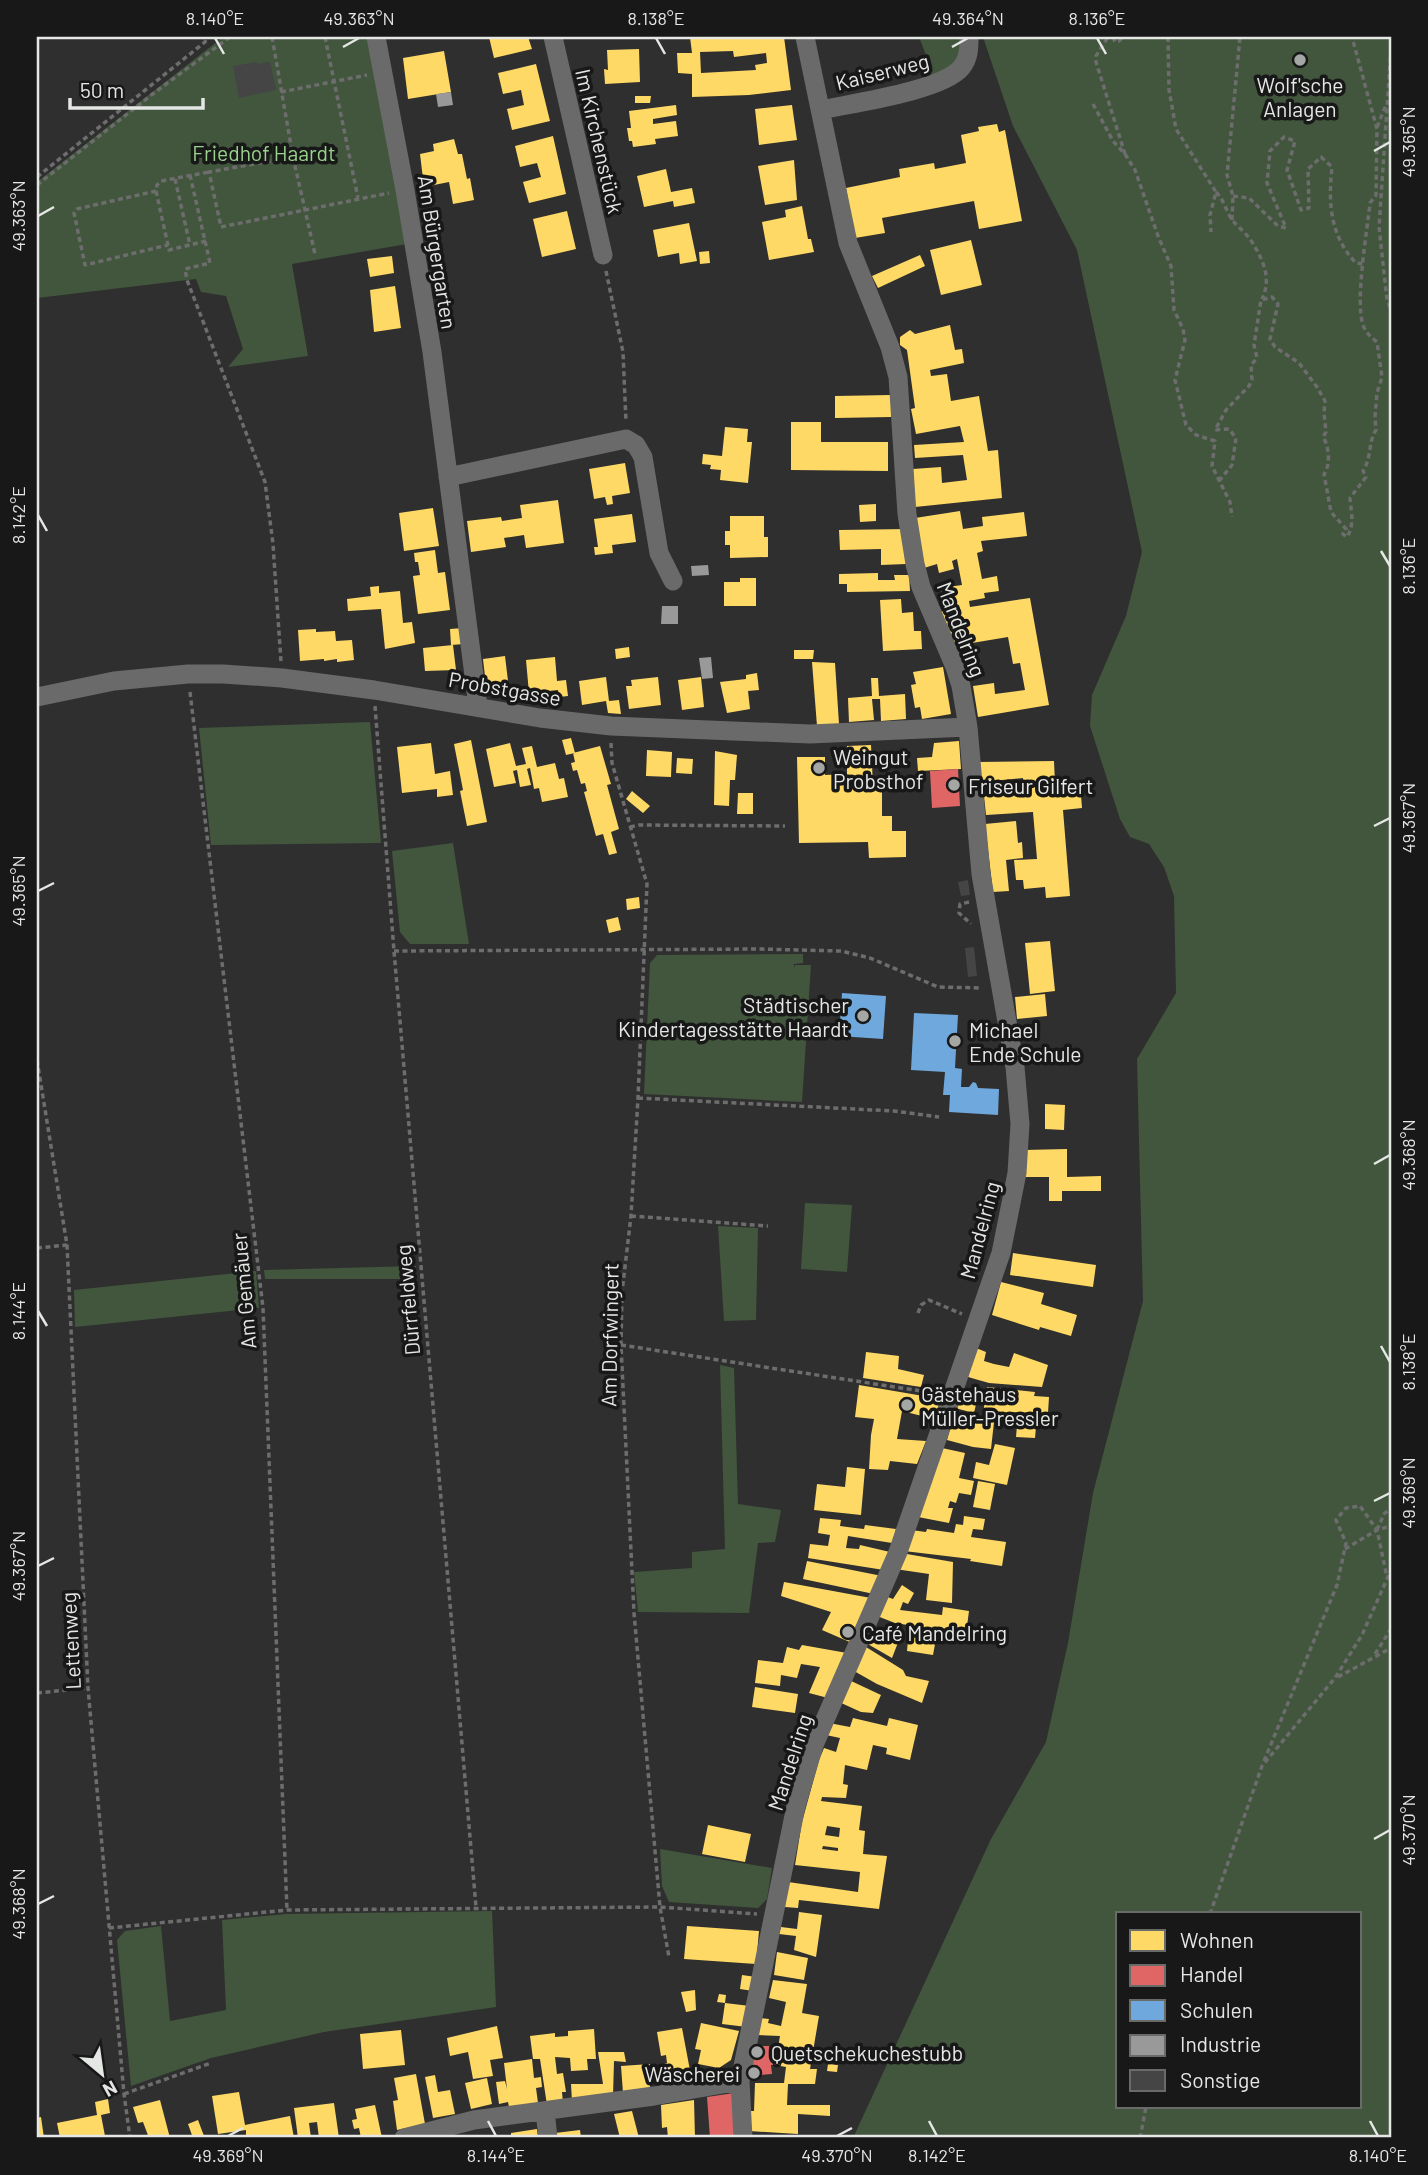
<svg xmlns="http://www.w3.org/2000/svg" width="1428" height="2175" font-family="Barlow,sans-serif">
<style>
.green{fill:#41563d;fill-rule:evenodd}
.homes{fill:#ffd966;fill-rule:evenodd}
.shops{fill:#e06666}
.schools{fill:#6fa8dc}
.industry{fill:#999}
.building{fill:#444544}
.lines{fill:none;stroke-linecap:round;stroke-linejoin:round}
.path{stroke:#6c6d6c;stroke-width:3.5;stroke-dasharray:5 3.5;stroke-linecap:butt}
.minor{stroke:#696a69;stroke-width:19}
.ticks{fill:none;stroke:#e5e7e5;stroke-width:2.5}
.poi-dot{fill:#a5a7a5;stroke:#171817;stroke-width:2.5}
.labels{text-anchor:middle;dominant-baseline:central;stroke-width:7;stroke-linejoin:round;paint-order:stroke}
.street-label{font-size:21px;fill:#e5e7e5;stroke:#171817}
.poi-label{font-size:21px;fill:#e5e7e5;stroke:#171817;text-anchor:start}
.park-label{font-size:21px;fill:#9ad18d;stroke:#171817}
.neatline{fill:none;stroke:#e5e7e5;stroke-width:2.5}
.ticks-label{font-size:18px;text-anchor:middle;fill:#e5e7e5}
</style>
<rect width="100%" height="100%" fill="#2f2f2f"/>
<path class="green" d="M223 37H369L407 244 292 264 308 356 228 367 243 349 226 296 201 292 196 279 37 298V182Z
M919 37H963L959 60 936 76 926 72 929 63Z
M983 37H1391V2138H853L991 1839 1046 1742 1068 1643 1093 1493 1143 1301 1137 1059 1176 993 1174 896 1164 867 1149 844 1130 837 1120 819 1090 726 1092 695 1126 616 1142 552 1077 250 1013 126ZM1118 1914H1360V2107H1118Z
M370 722 381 843 211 845 199 728Z
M453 843 469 944H410L400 932 392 851Z
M803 954V963L794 964V968L795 965H811L802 1102 644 1094 650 963 657 955Z
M805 1203 852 1205 847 1272 801 1269Z
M718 1226 758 1228 756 1320 724 1321Z
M416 1266V1279H265L264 1270Z
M256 1271 259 1308 75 1327 74 1290Z
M720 1365 734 1368 738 1504 781 1510 775 1542 758 1543 749 1613 638 1612 634 1572 692 1568V1552L725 1549Z
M660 1849 772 1868 767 1899 758 1908 669 1902 662 1886Z
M492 1911 496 2007 324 2032 211 2058 131 2086 117 1940 125 1931 161 1926 170 2021 226 2010 222 1920 286 1914Z"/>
<path class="homes" d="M489 37H528L532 49 494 58Z
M690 37H784L791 90 749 95 692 97V74L678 73 677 53H692ZM733 51 734 57 766 53 767 63 755 65 756 70 701 73 700 52Z
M639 49 640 82 605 84 604 69 608 70 607 50Z
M444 51 451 92 408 99 403 58Z
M536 64 550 121 512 130 507 109 524 105 521 90 503 94 498 73Z
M635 96H651L650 103H635Z
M676 105 677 115 653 119V124L676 121 678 136 655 139 656 144 633 147 632 141H629L627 128H631L629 111Z
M792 105 797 140 759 145 755 109Z
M997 124 999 132 1005 130 1022 221 979 229 974 201 882 218 885 233 855 238 846 188 900 177 899 169 934 163 935 169 966 163 961 135 979 131 978 127Z
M553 136 566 194 529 203 523 182 541 177 537 163 520 167 515 146Z
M454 139 458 154H462L467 179 470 178 474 200 453 204 449 182 424 187 420 154 434 151 433 144Z
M794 160 797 200 765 205 758 166Z
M666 169 671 192 692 188 695 203 674 207 673 201 644 207 637 176Z
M802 206 808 239H811L814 252 769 260 762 222 786 217 785 210Z
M567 211 576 249 542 257 533 219Z
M689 223 697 261 680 264 679 253 658 257 653 230Z
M971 240 982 285 941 295 930 250Z
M709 251 710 263 700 264 699 252Z
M920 255 925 266 878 288 872 276Z
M392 256 394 273 370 277 367 259Z
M395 286 401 328 374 332 370 290Z
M950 325 955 350 962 349 964 363 930 370 931 376 947 374 951 401 979 396 988 451 998 450 1002 498 915 507 913 469 941 467 942 483 967 480 963 455 915 458 914 445 964 442 960 426 916 434 911 409 915 408 907 350 900 345V337L910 330 915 334Z
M891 395V417L835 418V396Z
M791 422H821V442H888V471L791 470Z
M725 427 748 429 747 442H752L748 483 720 480 721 470 710 469 711 465 702 464 703 454 722 456Z
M625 463 630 493 612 496 613 504 607 505 605 497 594 499 589 469Z
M558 500 564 543 526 548 524 535 504 538 506 547 471 552 467 521 501 517 502 521 522 518 520 505Z
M876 504V521L860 522 859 505Z
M433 508 439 546 404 551 399 513Z
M960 511 963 529 983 526 982 517 1024 512 1027 536 981 541 983 551 977 553 982 579 997 576 999 591 984 593 985 598 969 601 970 607 1030 598 1049 705 978 717 973 686 994 683 995 694 1025 690 1020 663 1013 664 1008 637 954 646 939 612 945 611 941 588 962 585 957 559 952 561 954 569 939 573 937 564 924 568 915 518Z
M632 514 636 542 612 545 613 553 595 555 594 547H598L594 519Z
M730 516H764V537H768V557L730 558V545H725V531H730Z
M906 529V564L881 565V549L840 550 839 530Z
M435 550 438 573 445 572 450 610 418 614 413 576 420 575 418 562H415L414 553Z
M878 573V580H895L894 575H909L910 591 847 592V584H839V574Z
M740 578H756V606H724V582H740Z
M379 586V593L400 591 403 623 412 622 415 643 385 649 381 609 348 611 347 599 371 596 370 587Z
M901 599 902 613 913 612 914 631H921L922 649 883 651 880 600Z
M463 628 464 644 451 645 450 629Z
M316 629V632L335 631 336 641 352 640 354 660 337 662V659L324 661V659L300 661 298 630Z
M453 645 456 670 425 671 423 648Z
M629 647 630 657 616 659 615 649Z
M794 650H814L813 659H794Z
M505 656 508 681 504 682 505 687H499L498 683 486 685 483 659Z
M555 657 557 681 566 680 568 696 559 697 558 690 529 693 526 660Z
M812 662 835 663 839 724 817 726Z
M943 667 951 714 922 719 920 707 915 708 911 685 916 684 913 672Z
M757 673 759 690 748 691 750 709 727 713 720 682 746 679V675Z
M606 677 609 701 619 700 621 714 608 713 606 701 582 705 579 681Z
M658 677 661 705 629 709 626 686H632L631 680Z
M701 677 704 707 682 710 678 680Z
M871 678H878L879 696 905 694 906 719 881 721 880 699H872L874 720 849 722 848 698 872 696Z
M571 738 575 753 566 755 562 740Z
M471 740 487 822 467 826 460 791 463 790 454 744Z
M959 741 961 769 918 771 917 758 932 757 934 743Z
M431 743 435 774 450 771 453 795 437 797V789L402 793 397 747Z
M510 743 516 766 526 764 522 748 532 746 537 767 555 763 559 779 564 778 568 797 542 802 539 788 534 789 530 768 527 769 531 785 520 787 517 770 513 771 516 783 494 787 486 749Z
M871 745 873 786H882V816H892V831H906V857L869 858 868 842 799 843 797 757H825V775L847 774V746Z
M600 746 611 784 607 785 619 829 611 832 617 853 609 855 603 834 596 836 584 792 587 791 585 783 581 784 577 770 573 771 571 763 575 762 573 753Z
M647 750 672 752 671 777 646 776Z
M715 751 737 755 735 780H730L729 806 714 805Z
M677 758 693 759 692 774 676 773Z
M1054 761 1055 784 1080 782 1082 808 1063 810 1070 896 1046 898 1045 887 1024 889 1023 880H1016L1014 860 1037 859 1033 812 986 815 984 796 1023 793V778L980 782 978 762Z
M632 791 650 806 643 813 626 799Z
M738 793H753V814H737Z
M1016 821 1018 843 1022 842 1023 858 1006 860 1009 891 993 892 985 824Z
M639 897 640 908 627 910 626 899Z
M618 917 621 930 609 933 606 920Z
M1050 941 1055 991 1030 994 1025 943Z
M1045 994 1047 1016 1017 1019 1015 997Z
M1045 1104 1065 1105 1064 1130 1045 1129Z
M1067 1149V1177L1101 1176V1191H1062V1201H1049V1177H1025L1024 1150Z
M1013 1253 1096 1265 1093 1287 1010 1275Z
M1001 1282 1044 1293 1041 1304 1077 1315 1071 1336 1040 1327 1039 1330 992 1315Z
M976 1348 986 1352 984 1361 994 1364 1009 1367 1014 1353 1048 1365 1042 1387 989 1383 968 1377Z
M866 1352 899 1356 898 1369 924 1375 921 1387 863 1378Z
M859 1385 941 1399 934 1419 902 1411 897 1439 926 1441 917 1464 890 1461 888 1470 869 1469 871 1435 874 1419 855 1417Z
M987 1387 1035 1392 1034 1396 1049 1397 1048 1413 1010 1412V1419L983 1414Z
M959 1395 977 1400 974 1413 955 1408Z
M1018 1414 1037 1416 1035 1438 1016 1437Z
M976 1419 994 1422 991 1449 973 1447 947 1440 951 1426 957 1428 959 1421 975 1424Z
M995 1444 1015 1448 1007 1485 973 1478 976 1462 989 1465Z
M942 1448 965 1453 959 1478 974 1481 971 1495 959 1493 956 1503 950 1501 948 1508H953L949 1523 918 1517Z
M847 1467 865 1469 861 1515 814 1510 817 1484 845 1487Z
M978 1481 995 1484 990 1510 973 1507Z
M964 1516 985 1519 983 1530 973 1529 971 1537 1006 1542 1002 1566 970 1561 971 1559 904 1551 911 1530 926 1532 927 1529 954 1533 956 1524 963 1525Z
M820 1518 841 1520 840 1526 855 1528 864 1529 865 1525 896 1529 892 1543 848 1536 846 1548 859 1549 860 1545 890 1552 884 1570 808 1558 810 1544 828 1546 830 1535 818 1533Z
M901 1553 953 1562 952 1603 926 1600 929 1574 895 1569Z
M807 1561 882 1576 874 1594 803 1579Z
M784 1582 871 1598 852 1643 822 1630 831 1612 781 1596Z
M902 1585 914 1593 908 1604 903 1602 900 1610 942 1615 943 1607 969 1611 966 1634 895 1623 877 1616 885 1596 893 1599Z
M873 1625 899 1640 892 1658 866 1643Z
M909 1629 937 1633 933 1655 907 1651Z
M802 1645 847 1653 828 1698 809 1693 820 1667 801 1664 797 1678 781 1675 780 1686 755 1683 758 1660 783 1663 787 1647 799 1650Z
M866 1647 903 1670 906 1676 929 1681 922 1703 877 1684 854 1671Z
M849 1680 881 1695 873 1713 861 1712 839 1702Z
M755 1687 798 1694 795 1713 752 1707Z
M853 1718 887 1726 889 1718 918 1725 910 1760 886 1754 887 1748 873 1745 867 1770 845 1765 843 1784 848 1785 846 1798 822 1797 821 1801 862 1806 859 1830 865 1831 863 1854 887 1856 879 1909 799 1900 798 1908 785 1907 788 1882 858 1892 860 1872 795 1865 802 1822 819 1760 824 1748 836 1752 840 1738 826 1735 829 1723 850 1727ZM827 1826 840 1828 839 1837 825 1835ZM823 1846 838 1848V1851L822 1849Z
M708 1825 751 1834 745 1862 702 1854Z
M799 1912 822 1915 816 1957 794 1950 796 1936 779 1934 781 1927 797 1929Z
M687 1926 759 1931 756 1964 684 1959Z
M777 1952 808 1958 804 1980 774 1975Z
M742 1975 756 1977 753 1991 740 1989Z
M773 1980 807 1984 802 2013 819 2016 810 2069H817L815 2084H788L787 2105H830V2116L798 2114V2134L749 2131V2111H754L755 2083H784L786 2067 775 2065 780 2036 756 2035 759 2018 769 2019 768 2023 781 2026 786 2002 769 1998Z
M695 1990 696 2010 686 2012 681 1992Z
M719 1994 726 1995 725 2003 717 2002Z
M725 2003 750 2006 747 2027 722 2024Z
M701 2023 739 2031 731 2060 719 2068 698 2064 701 2050 695 2049Z
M497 2026 503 2058 490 2060 493 2076 473 2079 468 2052 450 2056 447 2038Z
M682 2028 692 2081 667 2085 664 2064 667 2063 666 2055 661 2056 657 2032Z
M594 2029 596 2059H587L588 2070 571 2071 570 2058 555 2057 557 2074 563 2073 566 2092H562L563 2103 547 2105 540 2059H533L530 2036 555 2033V2037L568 2036V2031Z
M401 2030 405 2065 363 2069 360 2034Z
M598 2052H624L626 2062 614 2061 613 2096 572 2102 571 2084H603Z
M532 2059 534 2078 541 2077 542 2087 536 2088 538 2103 509 2107 508 2102 499 2104 496 2082 505 2081 507 2089 504 2063Z
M650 2064V2091L623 2093 621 2066Z
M828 2064 838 2065 837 2072 827 2071Z
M416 2074 425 2124 397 2130 393 2101 398 2100 394 2078Z
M435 2075 438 2092 450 2090 455 2114 433 2118 425 2077Z
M487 2078 492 2104 471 2109 465 2083Z
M239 2092 245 2125 290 2116 294 2138H234L246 2135V2130L218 2134 212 2096Z
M108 2099 110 2113 101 2115 105 2136 60 2138 57 2123 97 2115 95 2102Z
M160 2100 170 2138H149L143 2122 138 2123 133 2107Z
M694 2100 695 2138H668L667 2127 662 2128 661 2105Z
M334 2103 339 2138H319L317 2122 309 2123 311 2138H298L294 2108Z
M375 2105 382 2138H361L359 2128 354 2129 352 2120 357 2119 355 2109Z
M632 2111 639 2138H620L614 2114Z
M41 2117 44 2138H37V2118Z
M198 2120 204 2136V2138H193L188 2124Z
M537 2129 538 2138H511V2133Z
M580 2130 581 2138H556L555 2133Z"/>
<path class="shops" d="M958 769 960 806 932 808 930 771Z
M750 2046H769V2049L778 2051 775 2065H771L772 2074 749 2076Z
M734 2093 738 2138H710L707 2097Z"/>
<path class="schools" d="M842 993 886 996 883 1039 839 1036Z
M914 1013 958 1015 955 1068 962 1069 961 1087H969L973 1082 976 1083 978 1088 999 1089 998 1115 949 1112 950 1095H943L945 1072 911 1070Z"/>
<path class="industry" d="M451 92 453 105 438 107 436 94Z
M708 565 709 575 692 576 691 566Z
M662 606H678V624H661Z
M711 657 713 678 702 679 699 658Z"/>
<path class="building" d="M257 62V64L270 62 276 90 239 98 233 66Z
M968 880 970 895 961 896 958 882Z
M974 947 977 976 968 977 965 948Z"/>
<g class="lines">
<path class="path" d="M272 37 293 157 209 172 221 227 389 193
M325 37 358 198
M1113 37 1115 42 1119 41 1123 37
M1168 37 1169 90 1176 129 1216 192 1210 215 1211 232
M1391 49 1379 227 1387 300 1391 309
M281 92 367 75
M1093 104 1113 141 1125 154 1096 62V56L1108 37
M1377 127 1386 105
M1125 154 1135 170 1158 236 1171 266 1174 310 1183 329 1185 340 1175 380 1186 425 1196 435 1215 441 1212 466 1230 502 1232 517
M293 157 315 254
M190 175 210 263 185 269 187 280 265 482 273 544 281 662
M37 177 205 42 207 37
M175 179 190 245
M37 185 154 93 230 37
M156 191 77 209 74 213 85 265 168 245
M1216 192C1225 201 1226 212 1233 221 1239 228 1247 234 1252 242 1263 260 1272 278 1262 299
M1233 196 1249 198 1278 226 1286 228 1267 183 1270 151 1284 137 1295 141 1287 170 1301 210 1309 208 1308 169 1321 157 1332 167C1328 203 1330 236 1356 263L1364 264
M1232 220 1233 196 1227 175 1240 37
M206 241 169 250 156 191 157 185 161 181 209 172
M606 271 623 352 626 422
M1219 481 1232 465 1236 438 1229 429 1215 430 1226 410 1249 386 1252 380 1251 365 1257 358 1254 345 1261 300 1272 297 1278 304 1270 339 1275 347 1299 363 1317 387 1325 401 1324 413 1326 432 1323 437C1329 446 1331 465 1324 474L1331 512 1346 529 1343 534 1347 537C1355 524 1351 513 1350 498L1366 477 1363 471C1372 457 1368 442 1376 430L1375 417 1377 393 1382 377 1377 342C1371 337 1366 333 1363 325 1355 300 1367 232 1370 203L1376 195 1377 129 1352 37
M190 692 263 1308 287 1910
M375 706 394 951 476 1907
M611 743 612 763 647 884 638 1098 631 1216 622 1292 621 1345 634 1613 660 1907 669 1957
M630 827 639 825 785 826
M969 902 960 904 959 913 971 924
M394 951 759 949 841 951 870 958 938 987 982 988
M37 1060 67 1245 88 1688 124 2094 130 2138
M638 1098 894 1111 939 1117
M631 1216 768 1226
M37 1248 67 1245
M918 1313 921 1305 929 1300 962 1314
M621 1345 934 1393
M1377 1530 1384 1514 1391 1508
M1345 1549 1377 1530 1391 1526
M1375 1654 1391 1629
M1338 1677 1391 1648
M37 1693 87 1688
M1264 1761 1337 1585 1346 1543 1336 1520 1346 1508 1360 1506 1377 1530 1387 1577
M1210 1914 1262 1766 1335 1678 1362 1635 1391 1570
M109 1928 287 1910 660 1907 757 1914
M124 2094 211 2063
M1140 2138 1146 2107"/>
<path class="minor" d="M376 37 405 190 432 352 478 706
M553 37 603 255
M821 110C853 103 941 91 961 68 969 59 969 48 969 37
M448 477 626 439 636 445 643 457 659 553 673 581
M37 697 114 681 188 674H223L282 678 374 690 540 718 611 726 810 734 968 727
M545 2111 548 2138
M404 2138 474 2120 654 2096 740 2081
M743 2138 740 2081 796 1806 814 1745 898 1552 1001 1253 1017 1173 1020 1124 1015 1067 981 874 968 727 961 686 955 667 921 587 915 564 907 514 898 377 890 347 848 243 805 37"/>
</g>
<path class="ticks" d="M215 38 224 54M656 38 665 54M1097 38 1106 54M343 47 359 38M952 47 968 38M1374 151 1390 142M38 216 54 207M38 515 47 531M1381 551 1390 566M1374 826 1390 818M38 891 54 883M1374 1164 1390 1155M38 1311 47 1326M1381 1346 1390 1362M1374 1501 1390 1493M38 1566 54 1558M1374 1839 1390 1830M38 1904 54 1896M488 2121 496 2136M929 2121 937 2136M1370 2121 1378 2136M228 2136 243 2128M837 2136 852 2128"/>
<g class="poi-dot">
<circle cx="1300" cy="60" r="7"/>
<circle cx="819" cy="768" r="7"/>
<circle cx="954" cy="785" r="7"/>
<circle cx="863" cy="1016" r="7"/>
<circle cx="955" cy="1041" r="7"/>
<circle cx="907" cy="1405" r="7"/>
<circle cx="848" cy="1632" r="7"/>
<circle cx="757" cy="2052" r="7"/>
<circle cx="754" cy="2073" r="7"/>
</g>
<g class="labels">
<g class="street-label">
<text transform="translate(882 71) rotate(-14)">Kaiserweg</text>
<text transform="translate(600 141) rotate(77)">Im Kirchenstück</text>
<text transform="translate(438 252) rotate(81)">Am Bürgergarten</text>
<text transform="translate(962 629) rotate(69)">Mandelring</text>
<text transform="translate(505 688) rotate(10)">Probstgasse</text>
<text transform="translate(979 1230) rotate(-75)">Mandelring</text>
<text transform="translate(243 1291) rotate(-95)">Am Gemäuer</text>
<text transform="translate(407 1300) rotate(-95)">Dürrfeldweg</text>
<text transform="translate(609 1335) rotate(-89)">Am Dorfwingert</text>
<text transform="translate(70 1641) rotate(-93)">Lettenweg</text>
<text transform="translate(789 1762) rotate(-72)">Mandelring</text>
</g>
<g class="poi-label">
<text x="1300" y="84" text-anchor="middle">Wolf'sche<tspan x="1300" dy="24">Anlagen</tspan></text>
<text x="833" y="756">Weingut<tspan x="833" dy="24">Probsthof</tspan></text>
<text x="968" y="785">Friseur Gilfert</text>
<text x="849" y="1004" text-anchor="end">Städtischer<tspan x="849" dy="24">Kindertagesstätte Haardt</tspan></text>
<text x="969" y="1029">Michael<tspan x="969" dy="24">Ende Schule</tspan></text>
<text x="921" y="1393">Gästehaus<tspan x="921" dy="24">Müller-Pressler</tspan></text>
<text x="862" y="1632">Café Mandelring</text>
<text x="771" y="2052">Quetschekuchestubb</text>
<text x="740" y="2073" text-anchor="end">Wäscherei</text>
</g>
<g class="park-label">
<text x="264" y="152">Friedhof Haardt</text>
</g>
</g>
<rect width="1428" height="2175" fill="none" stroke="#171817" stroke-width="77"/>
<rect x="1116" y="1912" width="245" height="196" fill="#171817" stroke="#696b69" stroke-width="2"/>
<rect x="1130" y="1930" width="35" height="21" fill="#ffd966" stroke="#696b69" stroke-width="2"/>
<text x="1180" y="1948" font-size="21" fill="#e5e7e5">Wohnen</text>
<rect x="1130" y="1965" width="35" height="21" fill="#e06666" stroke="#696b69" stroke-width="2"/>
<text x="1180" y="1982" font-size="21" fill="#e5e7e5">Handel</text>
<rect x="1130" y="2000" width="35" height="21" fill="#6fa8dc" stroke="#696b69" stroke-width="2"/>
<text x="1180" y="2018" font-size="21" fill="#e5e7e5">Schulen</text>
<rect x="1130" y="2035" width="35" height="21" fill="#999999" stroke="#696b69" stroke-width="2"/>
<text x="1180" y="2052" font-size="21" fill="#e5e7e5">Industrie</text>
<rect x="1130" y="2070" width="35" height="21" fill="#444544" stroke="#696b69" stroke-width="2"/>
<text x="1180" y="2088" font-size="21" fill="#e5e7e5">Sonstige</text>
<g transform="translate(102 2074) rotate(151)" stroke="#171817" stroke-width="5" paint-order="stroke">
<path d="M0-5L12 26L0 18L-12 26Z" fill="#e5e7e5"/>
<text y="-10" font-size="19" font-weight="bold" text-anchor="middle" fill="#e5e7e5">N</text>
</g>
<path d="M70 98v10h133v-10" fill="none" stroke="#e5e7e5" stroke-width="3.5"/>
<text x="80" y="98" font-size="21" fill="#e5e7e5" stroke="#171817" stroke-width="5" paint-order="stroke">50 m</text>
<rect x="38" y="38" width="1352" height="2098" class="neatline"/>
<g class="ticks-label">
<text x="215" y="25">8.140°E</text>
<text x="359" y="25">49.363°N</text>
<text x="656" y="25">8.138°E</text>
<text x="968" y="25">49.364°N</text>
<text x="1097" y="25">8.136°E</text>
<text transform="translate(1409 142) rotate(-90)" y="6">49.365°N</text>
<text transform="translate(19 216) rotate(-90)" y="6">49.363°N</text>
<text transform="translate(19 515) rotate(-90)" y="6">8.142°E</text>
<text transform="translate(1409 566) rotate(-90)" y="6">8.136°E</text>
<text transform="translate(1409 818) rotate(-90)" y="6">49.367°N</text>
<text transform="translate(19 891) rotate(-90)" y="6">49.365°N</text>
<text transform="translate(1409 1155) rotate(-90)" y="6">49.368°N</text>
<text transform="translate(19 1311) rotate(-90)" y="6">8.144°E</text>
<text transform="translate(1409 1362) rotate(-90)" y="6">8.138°E</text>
<text transform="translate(1409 1493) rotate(-90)" y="6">49.369°N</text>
<text transform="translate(19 1566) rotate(-90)" y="6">49.367°N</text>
<text transform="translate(1409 1830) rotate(-90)" y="6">49.370°N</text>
<text transform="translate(19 1904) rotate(-90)" y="6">49.368°N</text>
<text x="228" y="2162">49.369°N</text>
<text x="496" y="2162">8.144°E</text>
<text x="837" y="2162">49.370°N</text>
<text x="937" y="2162">8.142°E</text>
<text x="1378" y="2162">8.140°E</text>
</g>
</svg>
